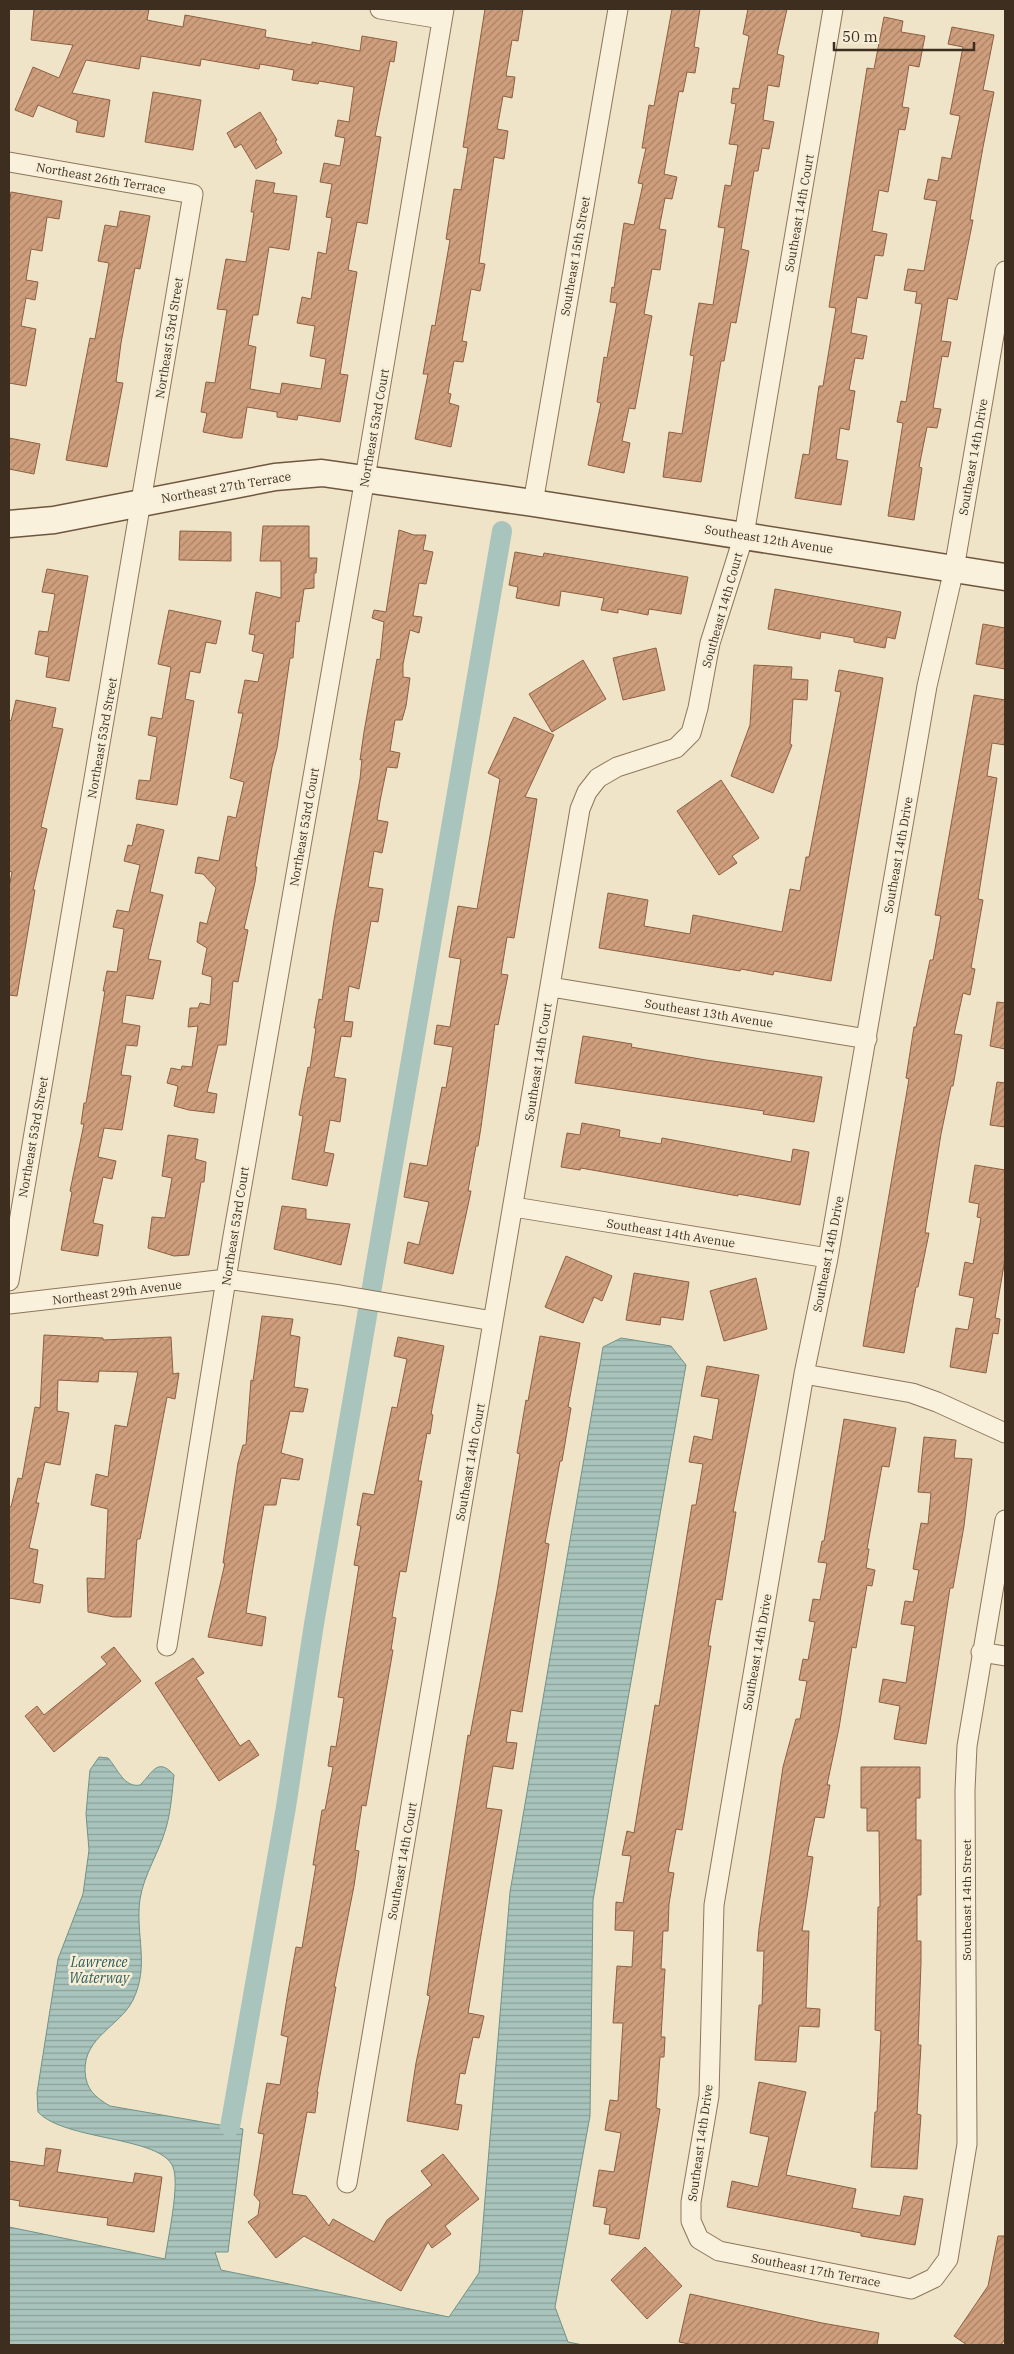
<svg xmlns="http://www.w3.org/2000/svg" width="1014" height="2354" font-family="'IBM Plex Serif',serif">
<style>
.water{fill:url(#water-rules);stroke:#6f938a}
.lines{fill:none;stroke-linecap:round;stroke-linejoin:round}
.canal{stroke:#a9c4bc;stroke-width:20}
.building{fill:url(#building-hatch);stroke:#8d5f41}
.street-casing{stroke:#8d765c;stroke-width:21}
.secondary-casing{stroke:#6f573f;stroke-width:29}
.street{stroke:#faf1dc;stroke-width:19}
.secondary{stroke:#faf1dc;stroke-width:26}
.labels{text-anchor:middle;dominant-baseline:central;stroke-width:5;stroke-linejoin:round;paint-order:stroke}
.street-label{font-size:12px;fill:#3d2e20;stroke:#f7eed8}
.water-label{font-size:14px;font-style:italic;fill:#2f5d5a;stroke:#f7eed8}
</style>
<defs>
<pattern id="water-rules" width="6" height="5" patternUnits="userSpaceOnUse" patternTransform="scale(1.25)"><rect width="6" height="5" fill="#a9c4bc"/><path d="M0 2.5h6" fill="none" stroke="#8ba098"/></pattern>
<pattern id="building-hatch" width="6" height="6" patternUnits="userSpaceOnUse" patternTransform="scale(1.25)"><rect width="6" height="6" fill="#cf9f7d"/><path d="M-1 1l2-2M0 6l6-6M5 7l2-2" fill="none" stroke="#a98266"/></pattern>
</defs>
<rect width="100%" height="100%" fill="#f0e4c8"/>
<path class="water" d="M621 1338 671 1346 686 1365 593 1900 590 2116 555 2307 568 2342 583 2345H9V2227L165 2259C168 2238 180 2184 173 2167 161 2136 65 2141 38 2112L37 2093 58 1959 83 1894 89 1850 86 1814 88 1791 90 1770 99 1757 108 1758C118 1769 124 1788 140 1785 152 1774 157 1756 174 1775 172 1793 171 1811 166 1828 159 1853 144 1874 140 1899 135 1935 150 1965 133 2000 120 2026 84 2037 85 2071 86 2090 95 2097 110 2106L243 2129 228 2252H215L221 2270 449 2317 479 2273 510 1892 603 1347Z"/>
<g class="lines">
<path class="canal" d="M230 2127 286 1807 314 1624 502 531"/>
</g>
<path class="building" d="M34 9H149L147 20 183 27 185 15 266 30 265 37 312 45V42L360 51 362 36 397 42 394 62 390 61 375 136 381 137 367 224 357 222 348 270 357 272 340 374 348 375 340 422 298 415 297 420 277 417V412L247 407 242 438H234L203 432 207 413 201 412 206 382 215 383 227 310 217 309 226 259 246 262 254 212H251L256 180 275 183 273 193 297 196 289 250 269 247 258 315H253L248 345 256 347 250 389 280 394 282 383 321 389 326 359 310 356 315 326 297 323 302 297 311 299 318 252 326 254 332 218 326 217 332 184 320 182 324 163 340 166 345 138 335 136 338 120 349 122 354 87 319 81 318 84 292 80 294 70 260 64 259 69 201 59 200 66 141 56 139 69 86 60 72 93 110 100 104 137 76 132 78 121 38 105 33 117 15 110 33 67 59 78 73 45 31 40Z
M485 9H523L518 41 512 40 506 76 515 77 512 98 503 96 497 129 508 131 504 159 494 157 479 263 485 264 480 291 471 289 462 341 467 342 463 362 454 361 448 393 451 394 449 403 459 406 451 447 415 439 428 374H423L432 325 435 326 450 240 446 239 454 189 461 190 468 148 463 147Z
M672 9H700L694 47 699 48 695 73 687 72 683 92 679 91 664 174 677 177 672 199 665 198 659 229 666 230 660 270 652 269 644 314 652 316 635 409 629 408 622 441 630 443 624 473 588 465 601 403 597 402 604 357 607 358 617 303 610 302 612 287 614 288 624 223 634 225 643 184 638 183 646 148H642L649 105 654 106Z
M748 9H787L777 54 784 56 779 87 768 85 763 120 774 122 769 149 762 148 758 171H754L741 249 749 251 736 323 731 322 724 361H721L701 482 663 477 669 432 682 434 694 356 690 355 699 303 713 305 725 228 718 227 725 185 731 186 738 145 729 144 736 104 731 103 733 88 739 89 749 36 743 34Z
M884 17 903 21 901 32 925 36 919 67 909 65 902 107 909 108 905 130 899 129 888 192 879 190 872 231 887 234 883 256 875 255 867 299 857 297 851 333 867 336 863 359 855 358 849 390 855 391 849 430 840 428 836 459 848 461 841 505 795 498 803 454 809 455 819 386H823L836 308 829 307 867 68 874 69Z
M952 27 994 35 983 90 994 92 983 147 970 220H973L957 300 948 298 941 341 951 342 948 357 942 356 933 408 941 409 937 428 927 427 919 467 922 468 914 520 888 516 903 423 897 422 901 401 906 402 922 304 915 303 917 292 904 290 908 269 924 271 937 201 924 199 928 179 938 181 942 157 951 159 960 116 950 114 963 47 948 44Z
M153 92 201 100 193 150 145 142Z
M260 112 277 140 275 141 282 153 256 169 241 144 235 148 227 133Z
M11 192 62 201 59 219 47 217 42 251 31 249 26 280 38 282 35 300 26 298 21 326 36 329 26 386 9 383V205Z
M120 211 150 216 140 269 135 268 121 343 116 382 123 383 107 467 66 460 90 338 95 339 109 263 98 261 105 225 117 227Z
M9 438 40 444 34 474 9 469Z
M263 526H309V558H317L316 573H314V588L304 589 299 622 296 621 293 658H290L277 748 272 767 255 867H257L255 882 244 929 248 930 238 982 233 981 226 1045H218L207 1092 217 1094 214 1113 189 1110 174 1106 178 1086 167 1083 171 1068 181 1070 182 1066 192 1067 198 1026 188 1027 190 1008H198L200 1003 210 1005 212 977 202 974 207 948 197 942 200 922 207 924 216 888 203 874 195 873 198 857 219 861 228 816 236 818 244 782 230 778 243 713H238L245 680 258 682 264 654 252 651 255 635 249 634 256 592 281 598V561H260Z
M399 530 414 535H426L423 550 433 552 426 584 419 583 413 616 422 617 419 633 410 630 403 664V677L410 678 406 706 402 720H395L390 751 400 753 397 768 387 767 380 801 377 820 388 822 382 853 374 851 368 887 383 889 378 922 371 921 359 989 349 986 344 1021 353 1022 351 1037 341 1036 334 1077 346 1079 340 1122 330 1120 324 1152 334 1154 327 1186 292 1179 303 1116 299 1115 308 1067 310 1068 316 1028H314L319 999 322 1000 334 920 360 779 362 759 360 760 364 732 377 659 380 660 384 622 372 618 374 610 386 612Z
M180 531 231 532V561L179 560Z
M515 552 543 557 544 553 688 577 681 614 649 609 648 615 618 609V613L601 610 604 598 561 591 559 606 516 598 518 587 509 585Z
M47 569 88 576 69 681 46 677 49 657 35 654 39 631 48 632 55 594 42 592Z
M775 589 901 612 895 639 887 637 885 648 854 642V638L821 632 820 639 768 629Z
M169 610 221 621 216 644 206 642 200 673 190 671 185 699 194 701 177 805 136 799 139 780 150 781 157 737 148 735 151 717 162 719 171 667 158 664Z
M983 624 1005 628V669L976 664Z
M656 648 665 690 623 700 613 658Z
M583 660 606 699 552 732 529 694Z
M754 665 792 667 791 679 808 680 807 700 793 699 790 744 792 745 773 793 731 776 750 725Z
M839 670 883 678 831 981 774 971 773 975 741 969 740 971 599 948 608 893 648 900 644 926 690 934 693 915 782 932 790 889 800 891 806 857H809L841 692 835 691Z
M974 695 1005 700V745L992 743 987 776 997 778 978 899 983 900 971 968 975 969 970 995 963 993 954 1034 962 1035 953 1086H951L941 1134 925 1233H929L918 1287H916L904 1353 863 1346 909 1079 906 1078 914 1027H916L930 960H933L941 916 935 915Z
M16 700 56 708 52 727 63 729 41 827 47 829 33 890H35L17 996 9 995V888L12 872 9 871V720L11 721Z
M514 717 554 735 525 797 537 799 514 938 507 937 501 974 508 975 498 1025 495 1024 481 1127 478 1146H476L468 1191H471L467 1210 453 1274 404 1263 408 1242 419 1245 429 1202 404 1197 410 1163 427 1166 442 1087 446 1088 453 1047 434 1044 437 1025 450 1027 461 959 449 957 458 906 477 909 500 779 488 773Z
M721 780 759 838 732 856 737 863 719 875 677 811Z
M137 824 164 830 150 892 163 895 148 959 161 961 153 999 126 995 122 1023 140 1026 137 1046 126 1045 121 1075 131 1076 122 1130 104 1128 98 1157 116 1161 112 1179 103 1177 93 1223 103 1225 98 1256 61 1250 72 1192 70 1191 84 1124H81L84 1103H86L105 991H103L107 971 117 972 124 929 113 927 117 910 129 912 140 865 124 861 128 845 132 846Z
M997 1002 1005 1003V1049L990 1046Z
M583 1036 632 1044 631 1047 706 1060 822 1077 814 1122 763 1114 764 1111 575 1083Z
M997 1082 1005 1083V1127L990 1125Z
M582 1123 620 1130 619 1137 661 1144 662 1138 791 1162 793 1149 809 1152 800 1205 738 1194V1196L581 1168 580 1170 561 1167 567 1133 580 1135Z
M168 1135 198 1139 195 1159 206 1162 204 1182H201L189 1255 174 1256 148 1248 152 1217 165 1218 172 1178 162 1176Z
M975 1165 1005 1170V1259L995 1318 1000 1319 998 1334 993 1333 986 1373 950 1367 956 1328 968 1330 974 1298 959 1295 965 1262 973 1264 981 1218 977 1217 979 1204 969 1202Z
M282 1206 306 1209V1219L350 1224 341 1265 274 1249Z
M566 1256 612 1276 602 1301 594 1297 583 1323 545 1307Z
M634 1273 689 1282 683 1320 661 1317 660 1325 626 1320Z
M756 1278 767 1329 724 1341 710 1291Z
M262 1316 293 1319 290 1335 300 1337 294 1387 308 1389 303 1412 290 1411 281 1453 303 1459 299 1480 281 1478 276 1505H264L253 1568 246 1613 266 1617 262 1646 208 1637 225 1563H223L238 1463 243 1445H246L251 1380 253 1381Z
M44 1335 103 1338V1340L171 1337 173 1374 179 1373 175 1399 167 1397 140 1539H137L131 1617H114L88 1612 87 1578 105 1579 108 1509 91 1505 96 1474 108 1477 115 1425 127 1427 138 1372 99 1371 98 1382 58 1380 57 1411 69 1413 60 1465 45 1462 36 1503H39L29 1548 38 1550 33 1583 43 1585 40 1603 9 1598V1506L11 1507 18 1478 22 1479 35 1407 40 1408Z
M540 1336 580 1343 568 1407 571 1408 562 1461H560L545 1543 549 1544 522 1712 511 1710 506 1742 517 1743 513 1769 493 1766 486 1808 502 1810 468 2013 484 2016 479 2038 473 2037 465 2074 460 2073 455 2104 462 2105 458 2130 407 2121 416 2063 430 1996 427 1995 468 1735 470 1736 497 1591 520 1454 517 1453 526 1400 528 1401Z
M398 1337 444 1346 431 1414 433 1415 430 1434 427 1433 418 1481H422L406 1572 400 1571 392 1617 396 1618 391 1650H393L366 1806 362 1805 355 1850 359 1851 354 1886 334 1987H336L317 2092H318L315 2113 307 2112 292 2194 306 2196 329 2226 333 2219 374 2242 387 2220 432 2185 421 2171 443 2154 479 2199 445 2226 451 2234 432 2248 428 2242 401 2291 304 2236 276 2258 248 2222 258 2215 260 2202 254 2195 264 2134 258 2133 267 2083 280 2085 288 2037 281 2035 287 1998 296 1947 302 1948 316 1865H313L322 1810H325L333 1767 328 1766 331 1746 336 1747 344 1698 338 1697 359 1566 354 1565 361 1526 357 1525 363 1493 374 1495 392 1407 397 1408 407 1359 394 1356Z
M707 1366 759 1375 733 1512H736L722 1600 716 1599 708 1646H711L682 1830 676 1829 668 1872 674 1873 669 1904 668 1931H663L661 1969H665L661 2037H665L664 2057H660L656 2108 660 2109 639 2239 609 2234 610 2225 604 2224 607 2208 593 2206 599 2170 614 2172 621 2133 605 2130 610 2100 618 2101 623 2023H613L617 1966 632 1967 634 1931 615 1930 616 1902 623 1903 631 1856 622 1855 627 1831 634 1833 655 1705 659 1706 692 1505H696L703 1464 689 1462 694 1436 712 1440 719 1399 701 1396Z
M844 1419 896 1428 889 1467 882 1466 867 1549H869L866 1568 875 1570 872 1586 867 1585 856 1648 852 1647 839 1728 827 1785H830L824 1818 815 1817 807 1856 813 1857 802 1931H809L806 2008 820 2009 819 2027 799 2026 796 2062 755 2060 759 2005H762L764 1951H757L759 1929 783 1767 796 1719H800L807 1681 799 1680 803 1659 808 1660 815 1622 809 1621 813 1599 820 1600 827 1563 818 1562 822 1541H824Z
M924 1437 956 1440 954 1458 972 1459 964 1526 953 1588H950L926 1744 894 1739 900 1706 879 1702 883 1679 906 1683 915 1626 901 1624 905 1601 913 1602 919 1570 913 1569 921 1523 928 1524 931 1493 918 1492Z
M114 1647 141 1681 54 1752 25 1716 37 1706 44 1715 107 1664 101 1657Z
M193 1658 204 1673 196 1678 240 1746 249 1740 259 1755 219 1781 155 1683Z
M861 1767H920V1798H916V1840H921V1895H917V1941H921V1963L918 2045H921L917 2114 921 2115 917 2169 871 2167 875 2112H877L881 2031 875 2030 878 1907H880L879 1831H867V1808H861Z
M759 2082 806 2092 786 2175 856 2189 852 2208 900 2216 904 2196 923 2199 915 2245 861 2236V2233L727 2207 732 2181 758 2187 769 2137 750 2133Z
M46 2148 61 2150 57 2172 133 2183 135 2173 162 2177 154 2232 107 2225 108 2218 19 2206 20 2201 9 2199V2161L44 2166Z
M998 2236H1005V2339L1001 2345H967L954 2336 988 2286Z
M645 2247 682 2286 647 2319 611 2280Z
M690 2294 822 2323 879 2333 877 2345H694L679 2342Z"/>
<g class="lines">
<g class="street-casing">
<path id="street" d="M380 9 442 19
M9 162 193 194 9 1281
M1005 271 954 569 927 686 828 1258 804 1374 714 1905 709 2096 691 2202V2221L699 2239 719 2251 911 2289 934 2278 948 2259 967 2144 965 1790 967 1746 1005 1520
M533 503 618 9
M551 987 867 1039
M514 1207 828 1258
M9 1304 226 1279 340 1295 493 1321
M804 1374 912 1393 937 1402 1005 1433
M167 1646 232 1242 365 478 444 9
M981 1652 1005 1656
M347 2183 580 809 587 792 598 778 617 767 676 748 691 733 698 708 710 643 744 535 833 9"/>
</g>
<g class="secondary-casing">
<path id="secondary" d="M9 524 54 520 275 477 322 473 533 503 1005 577"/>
</g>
<use href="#street" class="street"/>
<use href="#secondary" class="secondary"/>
</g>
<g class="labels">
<g class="street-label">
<text transform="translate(101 178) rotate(10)">Northeast 26th Terrace</text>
<text transform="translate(799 213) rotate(-80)">Southeast 14th Court</text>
<text transform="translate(575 256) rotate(-80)">Southeast 15th Street</text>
<text transform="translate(169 338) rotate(-81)">Northeast 53rd Street</text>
<text transform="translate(374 428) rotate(-80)">Northeast 53rd Court</text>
<text transform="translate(973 457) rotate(-80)">Southeast 14th Drive</text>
<text transform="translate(226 487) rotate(-10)">Northeast 27th Terrace</text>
<text transform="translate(769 539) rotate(9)">Southeast 12th Avenue</text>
<text transform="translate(722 610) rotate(-74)">Southeast 14th Court</text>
<text transform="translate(102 738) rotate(-80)">Northeast 53rd Street</text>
<text transform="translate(304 827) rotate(-80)">Northeast 53rd Court</text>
<text transform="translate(898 855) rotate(-80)">Southeast 14th Drive</text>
<text transform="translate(709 1013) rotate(9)">Southeast 13th Avenue</text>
<text transform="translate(538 1062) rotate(-81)">Southeast 14th Court</text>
<text transform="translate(33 1137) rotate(-80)">Northeast 53rd Street</text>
<text transform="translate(235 1226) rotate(-81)">Northeast 53rd Court</text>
<text transform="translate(671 1233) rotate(9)">Southeast 14th Avenue</text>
<text transform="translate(828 1254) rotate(-79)">Southeast 14th Drive</text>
<text transform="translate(117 1292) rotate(-7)">Northeast 29th Avenue</text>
<text transform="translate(470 1462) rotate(-80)">Southeast 14th Court</text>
<text transform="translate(757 1652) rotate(-80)">Southeast 14th Drive</text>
<text transform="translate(402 1861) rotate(-80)">Southeast 14th Court</text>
<text transform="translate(966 1900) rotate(-90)">Southeast 14th Street</text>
<text transform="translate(700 2143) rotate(-82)">Southeast 14th Drive</text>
<text transform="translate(816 2270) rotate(11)">Southeast 17th Terrace</text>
</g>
<g class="water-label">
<text x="99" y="1962">Lawrence<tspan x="99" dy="16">Waterway</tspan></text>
</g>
</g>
<rect width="1014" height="2354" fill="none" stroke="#3d2e20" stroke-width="20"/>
<path d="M834 42v8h140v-8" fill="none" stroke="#3d2e20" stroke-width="2.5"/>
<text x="842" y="42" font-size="15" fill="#3d2e20" stroke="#f7eed8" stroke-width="4" paint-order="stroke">50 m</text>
</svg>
